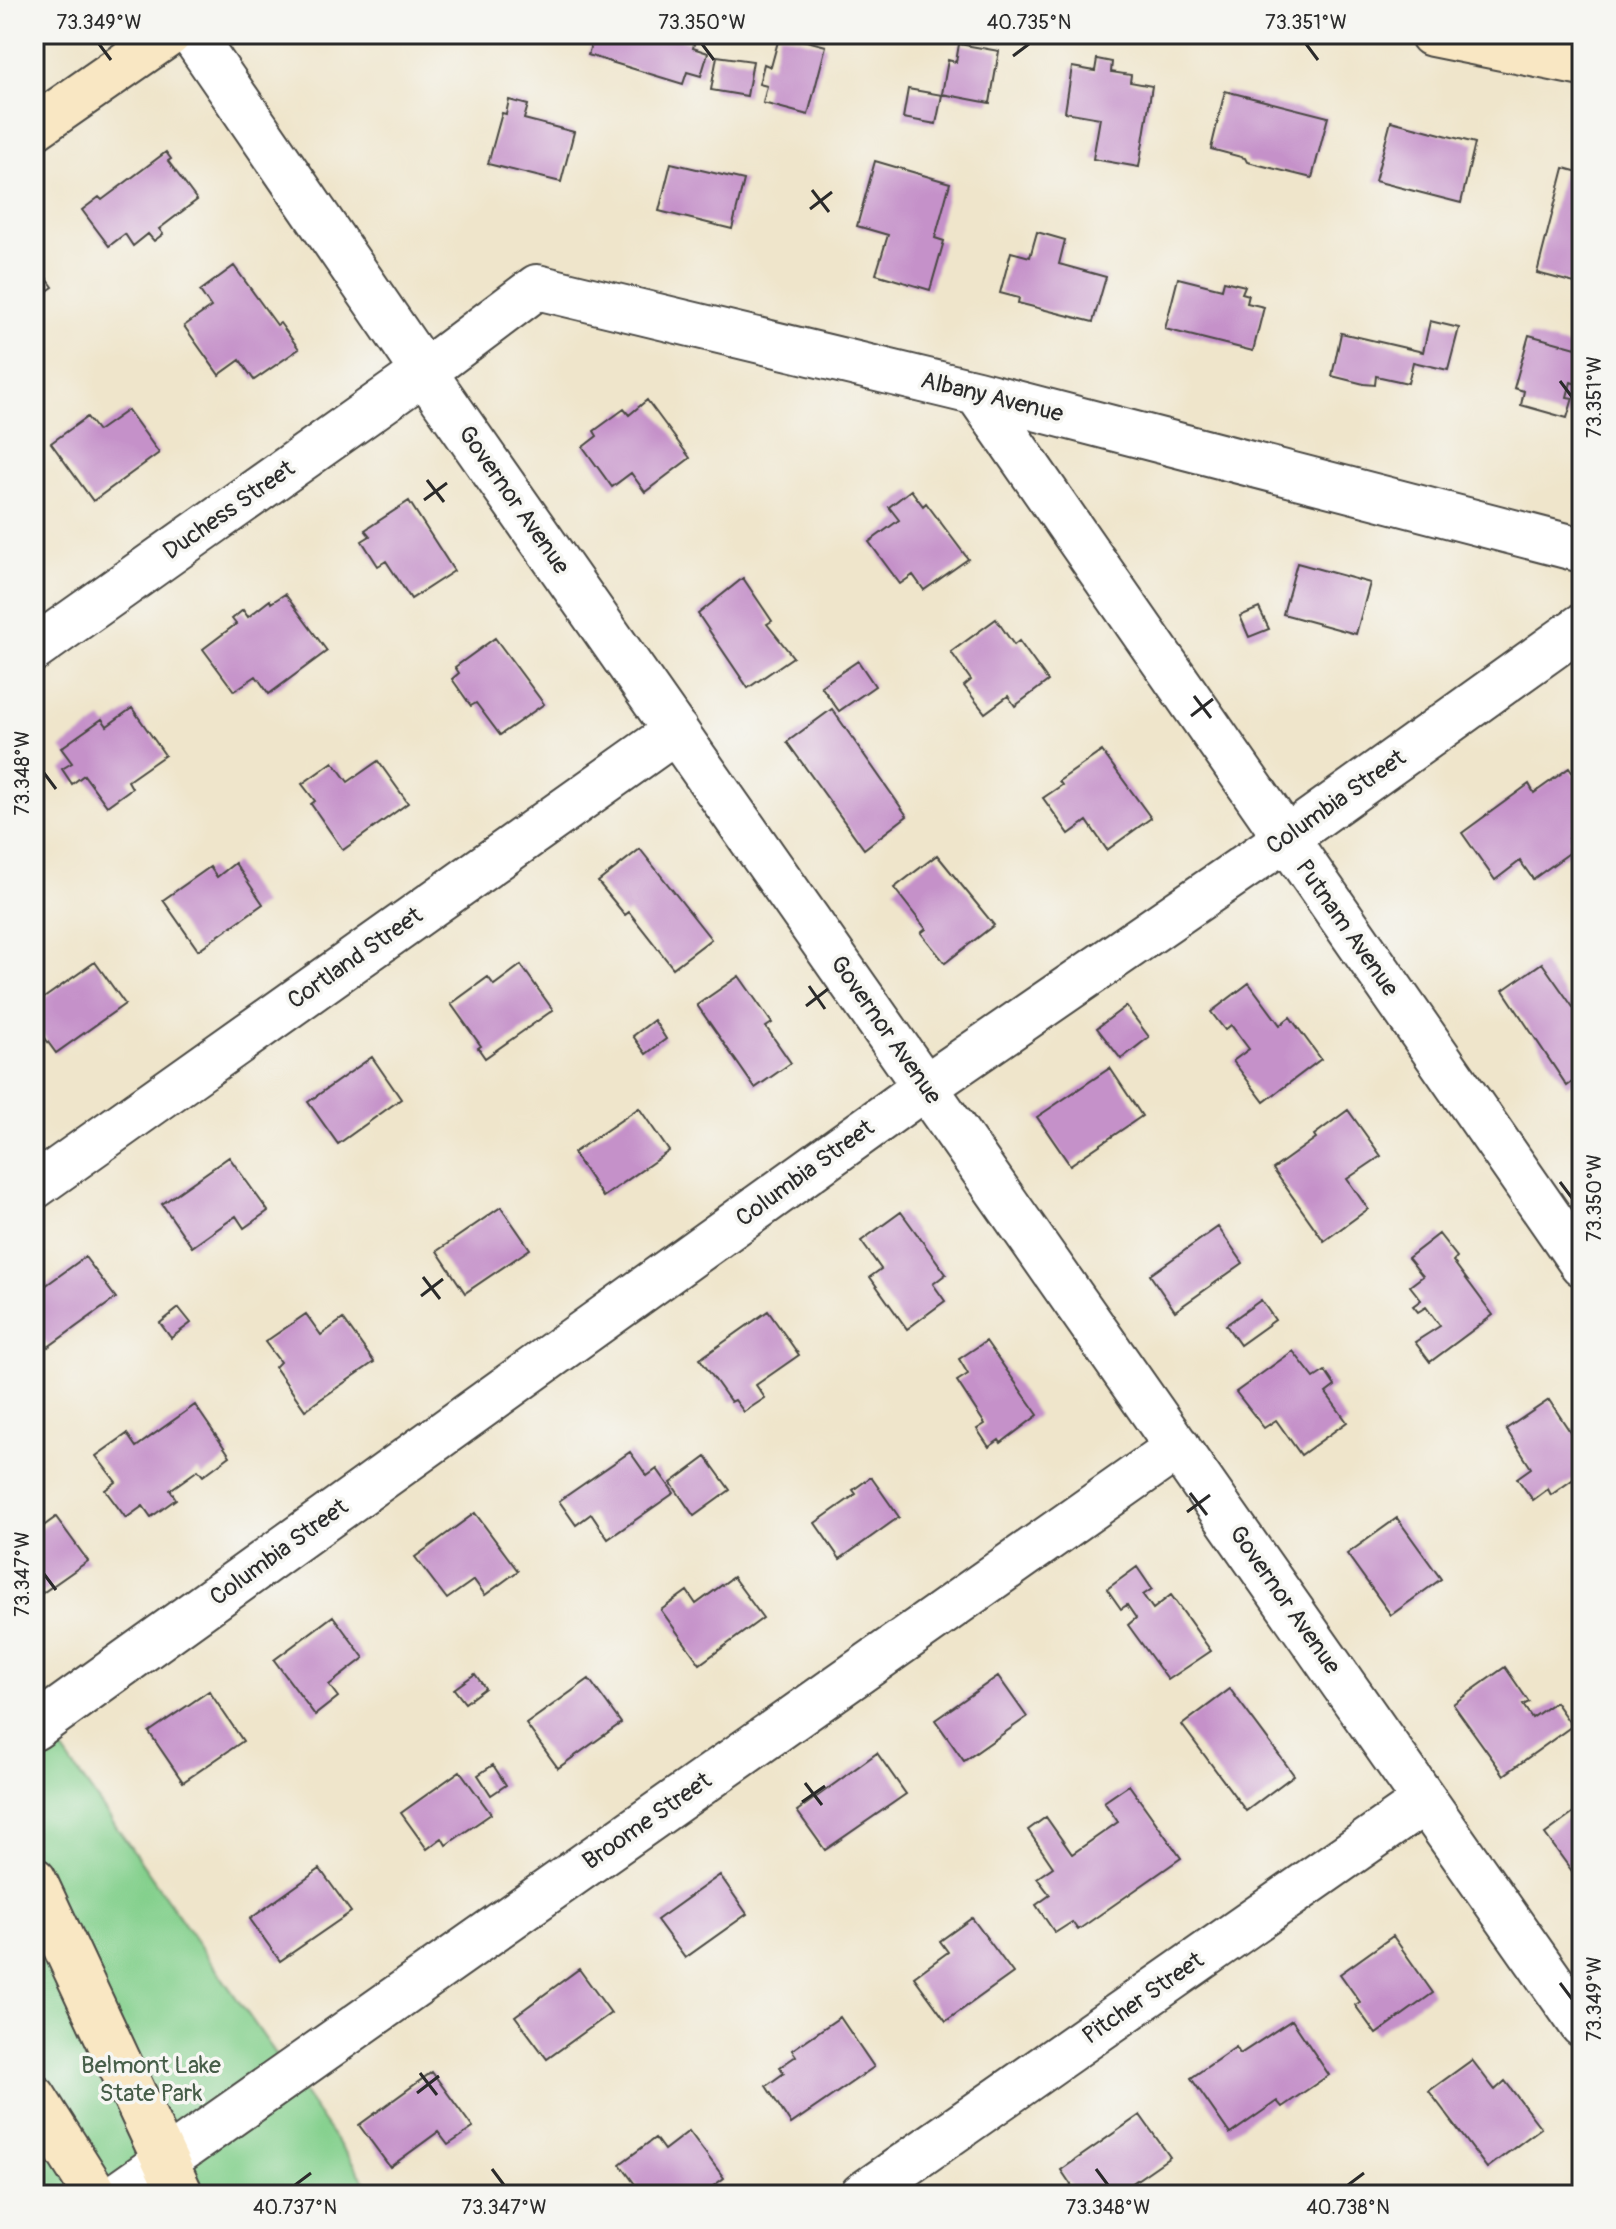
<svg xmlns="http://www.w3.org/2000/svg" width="1616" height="2229" font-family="Pangolin,sans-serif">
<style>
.green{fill:#84d08d;stroke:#587e5c;stroke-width:2}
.building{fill:#c591c9}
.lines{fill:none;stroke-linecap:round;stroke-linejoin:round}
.street-casing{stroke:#484743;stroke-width:48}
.secondary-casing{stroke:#484743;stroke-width:48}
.street{stroke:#fff;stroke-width:44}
.secondary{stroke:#f9e7c3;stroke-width:44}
.ticks{fill:none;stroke:#2b2b2b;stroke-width:3}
.labels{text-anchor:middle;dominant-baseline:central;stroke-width:7;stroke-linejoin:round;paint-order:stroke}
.street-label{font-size:24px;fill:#2b2b2b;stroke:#f6f6f2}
.park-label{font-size:24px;fill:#465d48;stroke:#f6f6f2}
.neatline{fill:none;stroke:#2b2b2b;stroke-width:3}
.ticks-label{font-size:20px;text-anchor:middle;fill:#2b2b2b}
</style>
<rect width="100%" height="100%" fill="#f6f6f2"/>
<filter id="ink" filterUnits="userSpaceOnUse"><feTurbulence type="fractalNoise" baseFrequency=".0125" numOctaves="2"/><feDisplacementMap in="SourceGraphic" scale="16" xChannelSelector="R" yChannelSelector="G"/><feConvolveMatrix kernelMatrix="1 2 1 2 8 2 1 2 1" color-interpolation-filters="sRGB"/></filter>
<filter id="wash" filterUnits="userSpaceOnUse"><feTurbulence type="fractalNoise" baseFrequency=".006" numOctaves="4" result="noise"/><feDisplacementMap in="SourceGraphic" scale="32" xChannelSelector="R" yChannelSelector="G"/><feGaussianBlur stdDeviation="1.8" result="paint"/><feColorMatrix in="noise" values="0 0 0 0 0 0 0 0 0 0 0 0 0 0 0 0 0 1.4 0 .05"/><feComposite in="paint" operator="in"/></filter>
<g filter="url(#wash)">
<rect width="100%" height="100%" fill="#efe5cb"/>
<path class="green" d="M34 1710 375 2195H34Z"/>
<g id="blocks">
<path class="building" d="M594 34 611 37 612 34H672L671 36 694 44 693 48 708 53 701 76 687 72 683 84 588 55Z
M780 34 826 46 808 115 763 103 767 86 759 84 764 64 771 67Z
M959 44 999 51 990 103 942 94 948 60 956 62Z
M717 56 753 61 747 96 711 90Z
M1097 59 1112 62 1111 72 1131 75 1130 82 1152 86 1139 167 1093 159 1100 118 1065 112 1072 67 1095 71Z
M908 89 942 95 936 124 903 118Z
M1225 91 1328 117 1312 178 1247 162 1245 158 1211 149Z
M509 100 528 105 524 119 574 132 561 182 488 164 502 113 506 114Z
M1391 121 1475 143 1461 203 1375 181Z
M166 152 171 159 168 161 197 200 159 229 163 234 154 241 148 234 133 246 125 234 109 246 82 210 99 197 102 200Z
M875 161 950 183 935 238 944 241 930 290 876 274 888 235 857 226Z
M671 163 744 180 732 229 659 211Z
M1564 168 1582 173V285L1537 273Z
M1037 232 1065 240 1059 264 1106 277 1093 322 1018 303 1019 298 1000 293 1011 252 1030 257Z
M34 261 53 287 34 300Z
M234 266 277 325 280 323 299 349 254 380 240 360 219 375 184 326 211 307 200 291Z
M1178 278 1222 289 1224 281 1245 286 1242 293 1249 295 1247 303 1264 307 1253 351 1165 329Z
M1430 321 1459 328 1448 370 1413 362 1408 383 1376 376 1375 385 1364 384 1332 376 1341 333 1423 352Z
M1529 335 1576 348 1577 343 1582 344V365L1577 384 1571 382 1567 397 1573 398 1567 418 1521 405 1524 391 1514 388Z
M647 400 690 458 645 492 631 473 612 487 583 447 597 436 594 431 624 409 629 415Z
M128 410 159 453 93 501 51 443 87 417 98 431Z
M911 490 923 506 926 503 968 559 924 590 913 575 900 584 869 542 899 520 889 507Z
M409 501 454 571 411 599 386 561 378 566 362 541 370 536 365 530Z
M1297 563 1370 583 1356 634 1283 614Z
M743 578 772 621 767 624 793 657 748 688 698 614Z
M285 594 327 651 269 694 256 676 234 691 203 649 236 624 232 619 243 610 248 617 270 600 271 603Z
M1259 608 1269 629 1249 637 1240 616Z
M996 619 1014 645 1019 641 1048 681 1015 706 1008 696 985 713 964 686 971 680 951 652Z
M495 638 544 704 500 735 476 703 471 706 452 679 459 673 455 667Z
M858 661 875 686 839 711 821 686Z
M132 708 165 755 128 781 132 788 107 806 84 775 72 784 62 769 72 763 61 748 102 719 107 726Z
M832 709 907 816 864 849 787 742Z
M1102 751 1151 818 1107 850 1087 821 1069 834 1043 798 1062 785 1059 781Z
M378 761 408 803 343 850 311 804 315 801 302 784 333 762 348 782Z
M1569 768 1582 786V830L1569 839 1575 849 1533 879 1520 861 1495 880 1462 833 1529 784 1534 793Z
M640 849 711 939 673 968 629 912 625 915 598 882Z
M937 855 994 925 945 963 921 933 926 929 894 888Z
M235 863 263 904 198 950 163 900 210 867 217 877Z
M95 962 125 1004 56 1053 34 1023V1005Z
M1542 963 1582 1020V1075L1567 1086 1503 990Z
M521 965 553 1010 485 1058 478 1048 481 1046 451 1004 488 977 494 985Z
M739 976 772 1023 766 1027 791 1063 755 1088 697 1005Z
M1249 983 1280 1025 1290 1017 1321 1059 1264 1102 1233 1061 1249 1049 1231 1025 1225 1030 1211 1012Z
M1126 1006 1149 1037 1121 1059 1097 1028Z
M654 1020 666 1039 646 1054 633 1036Z
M372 1057 401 1099 338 1144 308 1102Z
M1110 1068 1142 1116 1070 1165 1037 1117Z
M639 1108 669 1151 603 1197 573 1153Z
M1348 1110 1381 1156 1347 1179 1368 1209 1324 1241 1273 1169 1316 1138 1314 1135Z
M229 1157 268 1211 244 1228 236 1216 192 1247 162 1204Z
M501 1207 530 1249 465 1293 437 1251Z
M901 1212 946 1274 933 1284 945 1301 907 1329 870 1277 881 1269 861 1241Z
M1218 1227 1243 1263 1175 1311 1150 1275Z
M1439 1234 1457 1257 1453 1261 1493 1315 1430 1362 1415 1342 1440 1326 1426 1307 1418 1312 1413 1306 1421 1300 1410 1286 1423 1276 1408 1258Z
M85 1257 116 1298 48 1347 34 1328V1294Z
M1261 1300 1275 1320 1240 1345 1226 1325Z
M179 1308 191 1323 171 1338 160 1323Z
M768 1311 799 1355 756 1385 765 1398 744 1412 735 1400 731 1402 700 1359Z
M306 1314 321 1335 343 1319 374 1362 305 1410 275 1367 280 1362 265 1342Z
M986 1341 1038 1415 1001 1443 999 1440 989 1447 977 1429 985 1424 957 1381 968 1374 959 1359Z
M1293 1351 1314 1378 1325 1371 1335 1386 1326 1393 1347 1422 1301 1455 1276 1420 1264 1428 1236 1392Z
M1549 1400 1571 1433 1582 1425V1437L1579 1440 1582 1445V1473L1551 1495 1548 1489 1533 1500 1517 1478 1531 1468 1506 1429Z
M195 1405 230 1456 203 1476 198 1470 170 1490 176 1499 151 1517 143 1506 126 1518 105 1490 116 1482 96 1456 127 1434 136 1447Z
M630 1452 647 1476 657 1469 674 1493 608 1539 591 1514 576 1525 559 1501Z
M706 1457 730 1490 694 1516 671 1483Z
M871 1477 899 1517 840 1559 815 1523 856 1494 853 1490Z
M475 1513 518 1571 485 1595 474 1580 447 1599 415 1557Z
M56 1517 88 1561 34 1599V1533Z
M1397 1518 1441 1579 1391 1615 1347 1554Z
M1137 1567 1152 1589 1143 1595 1153 1609 1171 1595 1211 1651 1168 1680 1128 1625 1136 1618 1127 1605 1121 1609 1107 1589Z
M733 1577 763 1618 700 1664 661 1610 687 1591 696 1604Z
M333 1616 364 1658 329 1685 338 1697 315 1715 274 1660Z
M1505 1667 1529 1702 1523 1705 1532 1718 1555 1702 1572 1726 1504 1775 1453 1704Z
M475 1674 485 1688 465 1703 454 1689Z
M998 1676 1027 1717 964 1761 935 1720Z
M589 1679 621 1723 558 1768 526 1724Z
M1230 1689 1294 1775 1246 1811 1182 1725Z
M209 1691 243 1741 183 1782 149 1732Z
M877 1753 906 1794 825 1850 797 1811Z
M493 1765 506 1785 491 1795 478 1775Z
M460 1771 491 1814 446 1845 442 1838 427 1849 401 1813Z
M1129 1785 1181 1858 1078 1930 1072 1922 1055 1933 1036 1905 1050 1895 1037 1878 1053 1867 1028 1830 1046 1817 1072 1854 1118 1822 1104 1802Z
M1582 1807V1885L1545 1834Z
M320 1869 351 1912 280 1961 250 1919Z
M720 1875 747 1914 685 1958 657 1920Z
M972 1918 1013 1973 946 2021 914 1977 948 1952 940 1941Z
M1393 1936 1433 1993 1376 2034 1355 2005 1360 2002 1340 1974Z
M579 1969 611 2013 547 2059 515 2016Z
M840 2017 874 2067 791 2124 766 2086 784 2073 780 2067 796 2056 792 2050Z
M1292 2020 1329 2075 1282 2107 1277 2101 1230 2134 1191 2078 1236 2047 1240 2054Z
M1472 2060 1495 2090 1505 2081 1541 2128 1487 2168 1429 2091Z
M432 2072 473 2128 448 2145 438 2132 390 2167 359 2125Z
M1140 2115 1170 2157 1115 2195H1078L1061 2170Z
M689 2131 724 2178 701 2195H643L620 2164 655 2138 664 2150Z"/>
</g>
</g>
<g filter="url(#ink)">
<use href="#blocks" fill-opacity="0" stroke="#484743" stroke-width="2"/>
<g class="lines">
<g class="street-casing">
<path id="street" d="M192 34 424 372 1582 2025
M977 393 1582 1264
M34 649 424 372 537 287 977 393 1582 550
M34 1187 676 731
M34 1728 925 1087 1285 839 1582 626
M117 2195 1178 1447
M862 2195 1425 1801"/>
</g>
<g class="secondary-casing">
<path id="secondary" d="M1432 34 1582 64
M34 128 169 34
M34 1880 181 2195
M34 2097 96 2195"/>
</g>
<use href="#street" class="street"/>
<use href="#secondary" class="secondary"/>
</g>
</g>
<path class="ticks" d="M99 44 111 60M702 44 714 60M1306 44 1318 60M1013 56 1029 44M812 190 829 212M810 209 832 192M1560 381 1572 397M427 480 444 502M424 500 447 483M1194 696 1211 718M1191 716 1213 699M44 773 56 789M809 986 825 1009M806 1006 828 989M1560 1182 1572 1198M423 1277 440 1299M421 1296 443 1279M1190 1493 1207 1515M1187 1512 1210 1495M44 1574 56 1590M805 1783 822 1805M802 1802 825 1786M1560 1983 1572 1999M420 2073 437 2095M417 2093 439 2076M492 2169 504 2185M1096 2169 1108 2185M295 2185 311 2173M1348 2185 1364 2173"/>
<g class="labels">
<g class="street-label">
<text transform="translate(992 397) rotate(14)">Albany Avenue</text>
<text transform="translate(514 500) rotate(55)">Governor Avenue</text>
<text transform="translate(229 510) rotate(-35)">Duchess Street</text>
<text transform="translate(1336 802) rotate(-35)">Columbia Street</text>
<text transform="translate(1347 928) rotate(55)">Putnam Avenue</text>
<text transform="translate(355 958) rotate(-35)">Cortland Street</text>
<text transform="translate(886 1030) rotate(55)">Governor Avenue</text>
<text transform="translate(805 1173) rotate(-36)">Columbia Street</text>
<text transform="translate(279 1552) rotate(-36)">Columbia Street</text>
<text transform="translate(1285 1600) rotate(55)">Governor Avenue</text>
<text transform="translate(647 1821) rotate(-35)">Broome Street</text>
<text transform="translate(1143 1998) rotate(-35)">Pitcher Street</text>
</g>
<g class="park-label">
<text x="151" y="2065">Belmont Lake<tspan x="151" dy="28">State Park</tspan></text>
</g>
</g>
<rect width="1616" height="2229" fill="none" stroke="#f6f6f2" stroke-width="88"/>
<rect x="44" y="44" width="1528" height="2141" class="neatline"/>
<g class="ticks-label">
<text x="99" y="29">73.349°W</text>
<text x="702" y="29">73.350°W</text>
<text x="1029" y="29">40.735°N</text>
<text x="1306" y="29">73.351°W</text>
<text transform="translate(1594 397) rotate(-90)" y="7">73.351°W</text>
<text transform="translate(22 773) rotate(-90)" y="7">73.348°W</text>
<text transform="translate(1594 1198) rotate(-90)" y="7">73.350°W</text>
<text transform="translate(22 1574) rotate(-90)" y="7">73.347°W</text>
<text transform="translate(1594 1999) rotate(-90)" y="7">73.349°W</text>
<text x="295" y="2214">40.737°N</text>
<text x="504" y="2214">73.347°W</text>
<text x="1108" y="2214">73.348°W</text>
<text x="1348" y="2214">40.738°N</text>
</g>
</svg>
